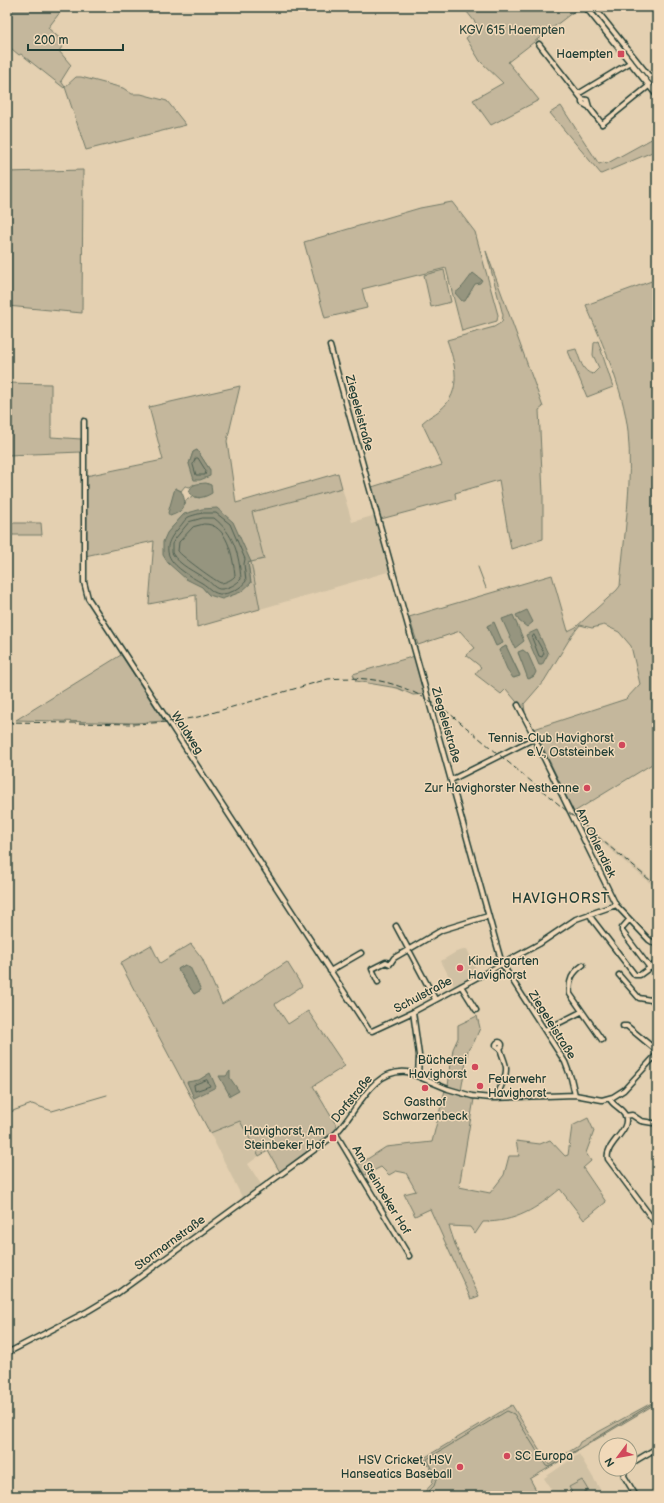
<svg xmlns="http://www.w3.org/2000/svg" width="664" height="1503" font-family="'Balsamiq Sans',sans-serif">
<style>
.built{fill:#d0c1a4}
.green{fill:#c4b79c;stroke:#727a68;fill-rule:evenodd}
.water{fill:#96957f;stroke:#667261}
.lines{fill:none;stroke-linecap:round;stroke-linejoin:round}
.shore{stroke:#4f6052;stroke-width:1}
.stream{stroke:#667261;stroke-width:1}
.minor-casing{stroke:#1f3d34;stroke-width:7}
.major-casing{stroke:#1f3d34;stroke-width:8}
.minor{stroke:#f1d9b9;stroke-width:4}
.major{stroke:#f1d9b9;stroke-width:5}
.rail{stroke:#1f3d34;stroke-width:1;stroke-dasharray:6 3;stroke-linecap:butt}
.poi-dot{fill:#d1495b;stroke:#f1d9b9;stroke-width:1.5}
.labels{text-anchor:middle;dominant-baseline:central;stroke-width:3;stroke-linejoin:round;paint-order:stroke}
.park-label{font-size:12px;fill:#30493e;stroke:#f1d9b9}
.poi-label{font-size:12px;fill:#1f3d34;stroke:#f1d9b9;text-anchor:end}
.street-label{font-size:12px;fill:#1f3d34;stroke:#f1d9b9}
.quarter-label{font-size:14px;letter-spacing:1px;fill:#1f3d34;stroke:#f1d9b9}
</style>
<rect width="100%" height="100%" fill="#e4d0b1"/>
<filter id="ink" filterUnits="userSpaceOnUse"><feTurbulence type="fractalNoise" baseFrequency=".025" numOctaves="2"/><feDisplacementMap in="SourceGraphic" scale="8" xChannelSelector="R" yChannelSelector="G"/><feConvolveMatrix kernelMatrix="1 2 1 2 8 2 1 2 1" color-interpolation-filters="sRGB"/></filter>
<g filter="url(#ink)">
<path class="built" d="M342 488 352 522 376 515 391 571 260 609 251 562 264 558 252 512Z
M571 813 657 884V889L573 818Z
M467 949 478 974 454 986 441 961 456 952Z
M240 1121 259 1156 248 1164 262 1186 243 1199 210 1133Z
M579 1454 604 1496H555L544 1478Z"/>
<path class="green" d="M7 7H64L48 28 65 43 59 51 71 65 61 81 65 87 76 77H81L123 88 132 94H141L167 101 186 125 86 150 65 87 64 88 21 54 19 55 7 45Z
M463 7H575L577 9 508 62 539 100 491 125 473 100 503 83 480 61 466 38 479 27Z
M561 106 599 164 604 162 606 164 657 136V150L601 174 550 113Z
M83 170 82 313 7 306V172Z
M452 202 475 232 498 315 497 321 462 331 446 268 362 289 367 308 325 318 304 242 420 208Z
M486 251 543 407 539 410 543 494V539L511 549 499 480 455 493 456 499 381 519 372 487 442 465 422 423C428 417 434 415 440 410 463 392 455 362 447 340L494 327 502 322 503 315Z
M444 270 451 302 431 307 424 275Z
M657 279V761L574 812 534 729 626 699 640 684 631 646 619 632 604 625 592 628 580 625 572 635 544 681 524 704 525 712 506 689 501 694 475 674 481 667 466 655 475 648 460 631 418 645 409 617 552 575 568 631 576 627 617 590 620 586C624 535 633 482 628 431 623 388 603 345 586 305ZM494 623 502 643 496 645 487 626ZM506 646 520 675 514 678 499 650ZM523 650 534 676 529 679 518 653Z
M598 341 613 387 587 397 568 351 576 349C580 359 582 372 593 374L599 368 593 355 594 343Z
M7 383 51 384V437L81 439V452L8 455V523H41L42 535H8L7 538Z
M240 386 227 441 236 503 338 473 342 488 252 512 264 559 251 562 260 609 197 627 196 595 149 604 154 541 85 556 86 476 163 460 149 407ZM197 450 210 470 189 464 193 452ZM194 484 200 498 193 497 186 500 185 505 175 488 181 491 185 486 190 487ZM184 514 250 562 248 563 251 583 209 595 202 587 167 533Z
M121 655 164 721 135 723 16 720Z
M415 656 426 694 413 695 397 688 356 681 353 674Z
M191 944 202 958 222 1004 287 962 302 986 275 1004 288 1024 308 1011 345 1066 313 1086 338 1128 280 1172 268 1151 259 1156 240 1121 210 1133 120 963 151 945 160 963ZM185 965 201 990 194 994 178 969Z
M477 1016 480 1028 474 1042 468 1050 461 1091 448 1086 453 1049 458 1038V1025Z
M445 1090 474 1099 459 1187 490 1193 504 1175 509 1156H519L516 1141 540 1144 550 1140 565 1156 568 1155 572 1126 588 1118 594 1131 586 1153 591 1161 583 1168 606 1202 584 1220 560 1189C536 1209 516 1222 483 1222L475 1234 470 1227 449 1226 456 1247 479 1296 471 1299 430 1209 415 1216 404 1194 416 1191 406 1173 396 1171 389 1175 381 1167 365 1175 358 1165 386 1147 432 1142Z
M657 1400V1403L530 1479 536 1490 526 1496H421L432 1484 434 1474 424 1458 512 1405 549 1465 578 1446 580 1442Z
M582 1480 588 1490 578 1496H574L569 1487Z"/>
<path class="water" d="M473 273 482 280 480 283 475 284 465 301H462L455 293C463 288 467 280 473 273Z
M197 450 210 470V476L200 480H194L189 464 193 452Z
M206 483 211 485 212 493C204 498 196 500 189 493 191 483 197 484 206 483Z
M175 488 181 491C188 504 185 511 170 516L168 513Z
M217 508 233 522 251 562 248 563 251 583 241 592 222 599 209 595 202 587 186 579 168 563 163 555V542L167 533 184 514 202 509Z
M527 610 533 622 527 627 519 621 516 615Z
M513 615 524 641 515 648 502 619Z
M494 622 503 643 496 646 487 626Z
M537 630 548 654 542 665H539L526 635Z
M506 646 520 676 513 678 507 669 499 650Z
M523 650 528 654 536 672 534 676 528 679 518 652Z
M185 965 190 967 201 990 194 994 178 969Z
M230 1071V1078L239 1091 230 1096 219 1076H226Z
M210 1073 216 1087 194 1098 187 1082 199 1080Z"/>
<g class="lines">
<path class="shore" d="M196 458H198L206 471 205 475H196L193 465Z
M202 513H216L230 524 245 559 244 564 246 581C241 588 232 593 223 594 213 595 209 587 202 583 179 570 153 555 178 529 189 516 183 518 202 513Z
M203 518H214C234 534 239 554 241 579 237 584 229 588 222 589 215 590 212 583 207 580 194 571 180 566 172 553V544L175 539 189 522Z
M204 524C228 523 233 558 235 576 233 579 225 583 221 583 218 583 181 556 178 551L179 542 193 527Z
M534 635 544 653 542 657 539 656 532 638Z
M207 1080 210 1086 195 1091 194 1085Z"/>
<path class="stream" d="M478 567 486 588
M7 1115 10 1112 32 1104 52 1111 107 1095
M642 1201 647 1208
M649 1211 652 1214
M654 1216 657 1221
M424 1496 434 1486 437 1477 427 1459 507 1411 514 1414 546 1466 549 1467 657 1401"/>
<g class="minor-casing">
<path id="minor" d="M594 7 657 86
M539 44 582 99
M578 94 631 62
M589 107 582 103V99L587 100 589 107 602 124 650 85
M330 346 502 964 565 1062 571 1078 575 1095
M84 421V582L88 598 369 1030 372 1031 413 1012 539 944 576 919 616 905
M518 705 532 732 533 739 536 742 616 905 649 940 657 945
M451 780 533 739
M590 914 592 919 635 975H640L655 964
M629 920 622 928V931L650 968
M396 926 435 999
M583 965C572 973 568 980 570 994L602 1040
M330 971 361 953
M619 975 639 998 651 1000 657 996
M378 982 372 969 386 962 390 964 394 958 442 930 488 916
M461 986 476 1010
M413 1012 419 1055 418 1076
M623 1026H627L657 1051
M545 1030 581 1012
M496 1045a3 3 0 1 1 6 0a3 3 0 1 1-6 0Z
M498 1098C498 1088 506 1080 506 1070 507 1064 501 1055 500 1047
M610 1099C613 1106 622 1108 625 1115 632 1131 604 1144 608 1159L657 1225
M625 1116 632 1115 641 1121 653 1123
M336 1134 409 1256
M7 1353 88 1311 118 1293 332 1137C356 1117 369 1068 407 1072L448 1089 472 1096 491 1098 575 1095 602 1100 613 1097 624 1090 657 1054
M630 1464 657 1448
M625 1469 624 1476 636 1496"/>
</g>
<g class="major-casing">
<path id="major" d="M586 7 657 95"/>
</g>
<use href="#minor" class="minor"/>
<use href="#major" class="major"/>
<path class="rail" d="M7 722 135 724 168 722 198 717 328 679C380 675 407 685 449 713L657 886"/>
</g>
</g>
<g class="poi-dot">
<rect x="617" y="50" width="8" height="8" rx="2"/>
<circle cx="622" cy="745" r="4"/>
<circle cx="587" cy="788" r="4"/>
<circle cx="460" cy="968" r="4"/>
<circle cx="475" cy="1067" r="4"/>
<circle cx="480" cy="1086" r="4"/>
<circle cx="425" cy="1088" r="4"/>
<rect x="329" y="1134" width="8" height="8" rx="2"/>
<circle cx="507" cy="1456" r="4"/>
<circle cx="460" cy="1467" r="4"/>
</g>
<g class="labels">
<g class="park-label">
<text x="512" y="30">KGV 615 Haempten</text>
</g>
<g class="poi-label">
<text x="613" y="54">Haempten</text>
<text x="614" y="738">Tennis-Club Havighorst<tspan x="614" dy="14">e.V., Oststeinbek</tspan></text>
<text x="579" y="788">Zur Havighorster Nesthenne</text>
<text x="468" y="961" text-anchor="start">Kindergarten<tspan x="468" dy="14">Havighorst</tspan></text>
<text x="467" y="1060">Bücherei<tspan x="467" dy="14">Havighorst</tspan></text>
<text x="488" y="1079" text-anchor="start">Feuerwehr<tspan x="488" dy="14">Havighorst</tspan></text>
<text x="425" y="1102" text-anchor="middle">Gasthof<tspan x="425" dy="14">Schwarzenbeck</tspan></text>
<text x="325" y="1131">Havighorst, Am<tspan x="325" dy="14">Steinbeker Hof</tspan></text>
<text x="515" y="1456" text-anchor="start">SC Europa</text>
<text x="452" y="1460">HSV Cricket, HSV<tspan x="452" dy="14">Hanseatics Baseball</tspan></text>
</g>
<g class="street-label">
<text transform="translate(359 413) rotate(75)">Ziegeleistraße</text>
<text transform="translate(446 725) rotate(74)">Ziegeleistraße</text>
<text transform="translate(187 733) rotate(57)">Waldweg</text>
<text transform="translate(596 843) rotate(64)">Am Ohlendiek</text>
<text transform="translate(423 995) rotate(-28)">Schulstraße</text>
<text transform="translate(552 1025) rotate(58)">Ziegeleistraße</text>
<text transform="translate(352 1099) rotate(-51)">Dorfstraße</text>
<text transform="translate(381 1190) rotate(59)">Am Steinbeker Hof</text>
<text transform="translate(170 1243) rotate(-36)">Stormarnstraße</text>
</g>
<g class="quarter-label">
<text x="561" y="898">HAVIGHORST</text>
</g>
</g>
<rect width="664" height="1503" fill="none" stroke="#f1d9b9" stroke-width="24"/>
<rect x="12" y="12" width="640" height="1479" fill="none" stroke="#1f3d34" stroke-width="1.5" filter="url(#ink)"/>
<g transform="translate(618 1457) rotate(238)"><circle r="19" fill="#f1d9b9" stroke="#9d9b84"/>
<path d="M0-3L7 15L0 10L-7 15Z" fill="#d1495b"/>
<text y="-6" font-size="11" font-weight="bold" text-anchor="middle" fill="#1f3d34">N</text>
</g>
<path d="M28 44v6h95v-6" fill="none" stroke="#1f3d34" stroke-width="2"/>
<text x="34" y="44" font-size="12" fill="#1f3d34" stroke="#f1d9b9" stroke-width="3" paint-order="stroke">200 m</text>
</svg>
